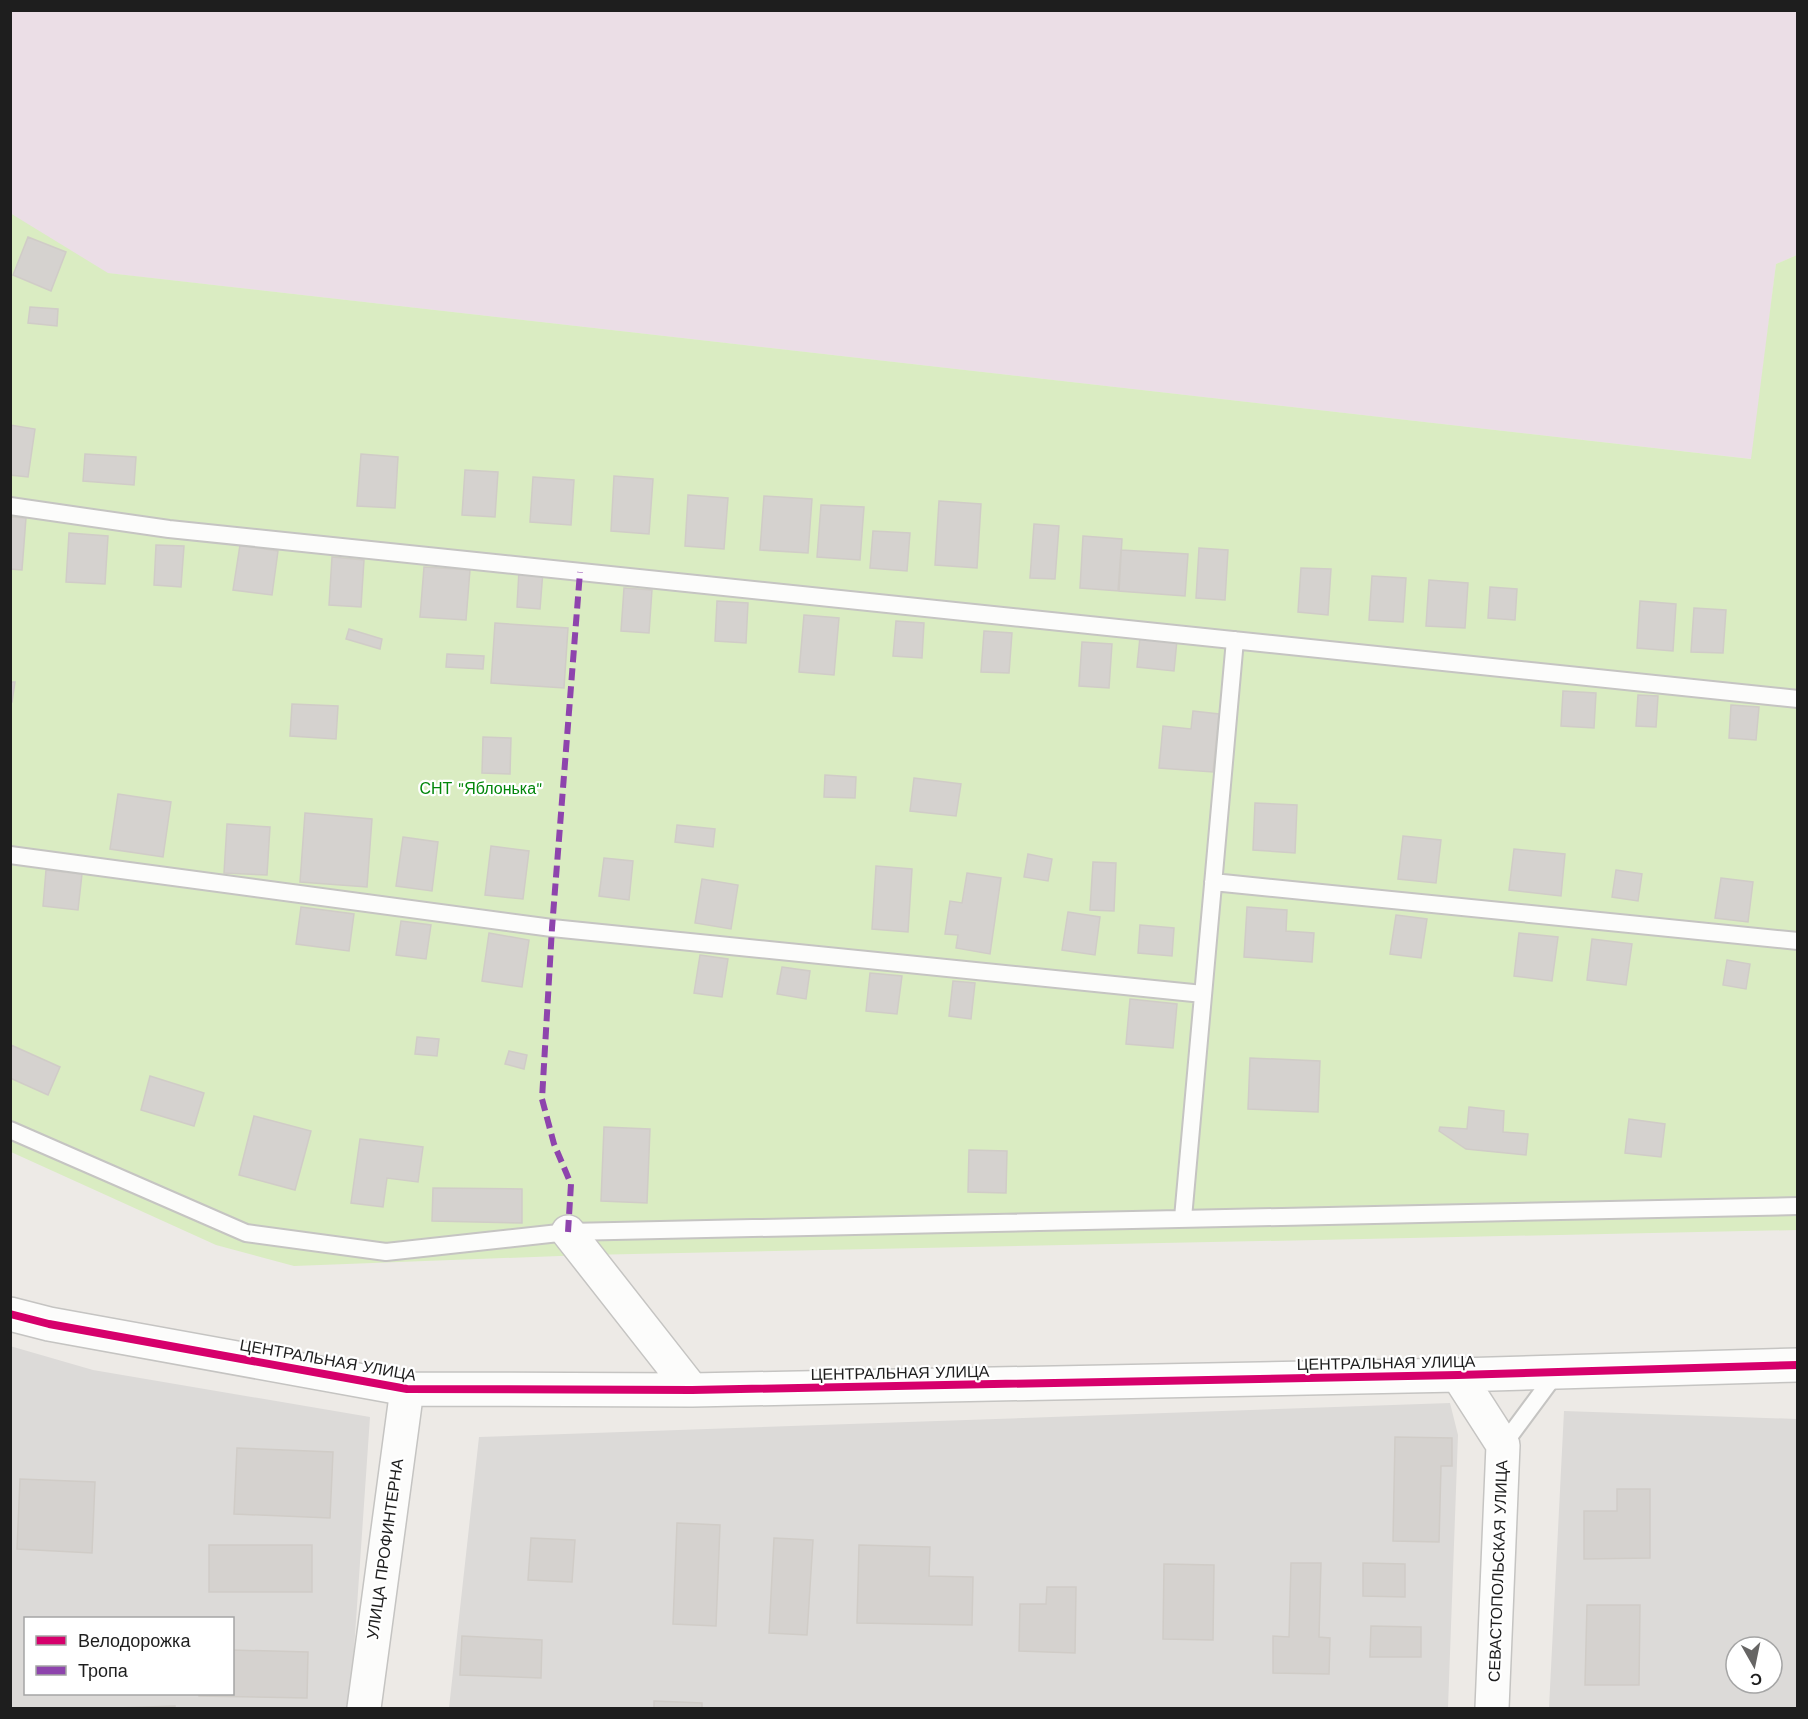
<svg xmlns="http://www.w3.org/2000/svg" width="1808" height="1719" font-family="'Work Sans',sans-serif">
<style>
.residential{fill:#dcdad8;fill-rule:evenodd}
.industrial{fill:#ebdee6}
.grass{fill:#daecc2}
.building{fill:#d5d2cf;stroke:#d0ccc7;stroke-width:1.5}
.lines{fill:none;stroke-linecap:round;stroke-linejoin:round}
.lane-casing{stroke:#c5c4c2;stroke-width:20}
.street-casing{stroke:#c5c4c2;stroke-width:36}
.lane{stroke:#fcfcfb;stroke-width:16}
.street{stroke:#fcfcfb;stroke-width:33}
.quiet{stroke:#8e44ad;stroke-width:6;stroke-dasharray:12 6;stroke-linecap:butt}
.cycleway-casing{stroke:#fff;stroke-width:11}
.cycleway{stroke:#d6006c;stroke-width:8}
.labels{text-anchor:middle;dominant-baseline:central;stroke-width:4.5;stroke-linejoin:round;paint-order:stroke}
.park-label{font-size:16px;fill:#02860a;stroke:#fff}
.street-label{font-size:16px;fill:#1e1e1e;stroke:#fff}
</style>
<rect width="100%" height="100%" fill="#edeae6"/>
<path class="residential" d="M10 1346 93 1370 370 1417 350 1708H11ZM26 1618H232V1694H26Z
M1450 1403 1458 1435 1448 1708H449L479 1437Z
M1564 1411 1797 1419V1708H1549ZM1736 1647H1772V1683H1736Z"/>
<path class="industrial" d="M11 11H1797V255L1776 264 1752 459 107 273 11 217Z"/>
<path class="grass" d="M10 213 108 273 1751 459 1776 264 1797 255V1230L586 1255 294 1266 216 1245 11 1152Z"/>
<path class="building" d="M28 237 66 252 51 291 13 275Z
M30 307 58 309 57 326 28 323Z
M10 425 35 429 28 477 10 475Z
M85 454 136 457 134 485 83 481Z
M361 454 398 457 395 508 357 506Z
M465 470 498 472 495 517 462 515Z
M614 476 653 479 649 534 611 531Z
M533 477 574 480 571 525 530 522Z
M688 495 728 498 724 549 685 546Z
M764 496 812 499 808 553 760 550Z
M939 501 981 504 977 568 935 565Z
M821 505 864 507 860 560 817 557Z
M10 517 26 518 22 570 10 569Z
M1034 524 1059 526 1055 579 1030 578Z
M873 531 910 533 907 571 870 568Z
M69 533 108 536 105 584 66 582Z
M1083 536 1122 539 1119 591 1080 588Z
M156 545 184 546 181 587 154 585Z
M240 545 278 551 272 595 233 590Z
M1199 548 1228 550 1225 600 1196 598Z
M1121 550 1188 554 1185 596 1118 591Z
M332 557 364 560 361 607 329 605Z
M424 567 470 570 466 620 420 617Z
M1301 568 1331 569 1328 615 1298 612Z
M519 570 543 571 540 609 517 607Z
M1372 576 1406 578 1403 622 1369 620Z
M1429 580 1468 583 1465 628 1426 626Z
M1490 587 1517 589 1515 620 1488 618Z
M624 588 652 590 649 633 621 631Z
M717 601 748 603 746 643 715 641Z
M1640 601 1676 604 1673 651 1637 648Z
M1694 608 1726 610 1723 653 1691 652Z
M804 615 839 618 834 675 799 672Z
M896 621 924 623 922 658 893 656Z
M495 623 568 628 564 688 491 683Z
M349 629 382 639 380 649 346 639Z
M984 631 1012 633 1009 673 981 672Z
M1140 637 1177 640 1174 671 1137 667Z
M1082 642 1112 644 1109 688 1079 686Z
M447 654 484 656 483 669 446 667Z
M10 682H15L12 702H10Z
M1563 691 1596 693 1594 728 1561 726Z
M1638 695 1658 696 1656 727 1636 726Z
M292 704 338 706 336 739 290 736Z
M1731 705 1759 707 1756 740 1729 738Z
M1193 711 1219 714 1213 772 1159 768 1163 726 1191 729Z
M483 737 511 738 510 774 482 773Z
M825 775 856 777 855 798 824 797Z
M914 778 961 784 956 816 910 811Z
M118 794 171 802 163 857 110 849Z
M1255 803 1297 805 1295 853 1253 850Z
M305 813 372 819 367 887 300 882Z
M227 824 270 827 267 875 224 873Z
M677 825 715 829 713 847 675 842Z
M1403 836 1441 840 1436 883 1398 879Z
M403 837 438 842 432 891 396 886Z
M491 846 529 851 523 899 485 895Z
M1514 849 1565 854 1561 896 1509 890Z
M1028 854 1052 859 1048 881 1024 877Z
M604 858 633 861 629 900 599 896Z
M1093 862 1116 863 1114 911 1090 910Z
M876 866 912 869 908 932 872 929Z
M46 870 82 874 78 910 43 906Z
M1616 870 1642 874 1638 901 1612 897Z
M967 873 1001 878 990 954 956 948 958 935 945 934 950 901 962 903Z
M1721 878 1753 882 1748 922 1715 918Z
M702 879 738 885 731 929 695 923Z
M301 907 354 914 349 951 296 944Z
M1247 907 1287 910 1286 931 1314 933 1312 962 1244 957Z
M1068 912 1100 917 1095 955 1062 950Z
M1396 915 1427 919 1421 958 1390 954Z
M401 921 431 925 426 959 396 955Z
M1140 925 1174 928 1172 956 1138 953Z
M489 933 529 940 522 987 482 981Z
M1519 933 1558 937 1552 981 1514 976Z
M1592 939 1632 944 1626 985 1587 980Z
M700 955 728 959 722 997 694 993Z
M1727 960 1750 964 1746 989 1723 985Z
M782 967 810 971 806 999 777 994Z
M870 973 902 976 897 1014 866 1011Z
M953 981 975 983 971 1019 949 1016Z
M1130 999 1177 1004 1173 1048 1126 1044Z
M417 1037 439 1039 437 1056 415 1054Z
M11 1045 60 1067 48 1095 10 1078Z
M509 1051 527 1055 524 1069 505 1064Z
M1250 1058 1320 1061 1318 1112 1248 1109Z
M150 1076 204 1093 194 1126 141 1110Z
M1469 1107 1504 1111 1503 1132 1528 1134 1526 1155 1466 1149 1439 1131 1440 1127 1467 1129Z
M254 1116 311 1131 295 1190 239 1175Z
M1629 1119 1665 1124 1661 1157 1625 1153Z
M604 1127 650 1129 647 1203 601 1201Z
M360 1139 423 1147 418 1182 387 1178 383 1207 351 1203Z
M969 1150 1007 1151 1006 1193 968 1192Z
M433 1188 522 1189V1223L432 1221Z
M1395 1437 1452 1438V1466H1441L1439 1542 1393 1541Z
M237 1448 333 1452 330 1518 234 1514Z
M20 1479 95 1482 92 1553 17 1549Z
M1617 1489H1650V1558L1584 1559V1511H1617Z
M677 1523 720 1525 716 1626 673 1624Z
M531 1538 575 1540 572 1582 528 1580Z
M774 1538 813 1540 807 1635 769 1633Z
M209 1545H312V1592H209Z
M859 1545 930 1547 929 1576 973 1577 972 1625 857 1623Z
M1291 1563H1321L1319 1637 1330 1638 1329 1674 1273 1673V1636L1289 1637Z
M1363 1563 1405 1564V1597L1363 1596Z
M1164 1564 1214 1565 1213 1640 1163 1639Z
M1047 1587H1076L1075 1653 1019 1651 1020 1604H1046Z
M1587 1605H1640L1639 1685H1585Z
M1371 1626 1421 1627V1657H1370Z
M462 1636 542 1640 541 1678 460 1675Z
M232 1650 308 1652 307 1698 199 1696V1694H232Z
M654 1701 702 1703V1708H654Z
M175 1706V1708H116Z"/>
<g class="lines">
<g class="lane-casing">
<path id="lane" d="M10 506 169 529 1798 699
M10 855 552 928 1203 994
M1213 882 1798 941
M10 1130 246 1233 386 1252 568 1232 1798 1206
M1183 1218 1235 640
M1503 1445 1557 1372"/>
</g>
<g class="street-casing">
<path id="street" d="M568 1232 692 1390
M10 1314 49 1324 407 1389 692 1390 1458 1375 1798 1365
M1458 1375 1503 1445 1492 1708
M364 1708 407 1389"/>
</g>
<use href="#lane" class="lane"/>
<use href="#street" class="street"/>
<path class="quiet" d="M568 1232 571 1184 554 1144 542 1099 552 928 580 572"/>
<g class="cycleway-casing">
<path id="cycleway" d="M10 1314 49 1324 407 1389 692 1390 1458 1375 1798 1365"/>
</g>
<use href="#cycleway" class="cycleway"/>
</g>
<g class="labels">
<g class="park-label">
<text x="481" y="788">СНТ "Яблонька"</text>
</g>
<g class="street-label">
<text transform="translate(328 1360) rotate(10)">ЦЕНТРАЛЬНАЯ УЛИЦА</text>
<text transform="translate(1386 1363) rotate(-1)">ЦЕНТРАЛЬНАЯ УЛИЦА</text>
<text transform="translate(900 1373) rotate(-1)">ЦЕНТРАЛЬНАЯ УЛИЦА</text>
<text transform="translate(385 1549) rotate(-82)">УЛИЦА ПРОФИНТЕРНА</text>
<text transform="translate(1498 1571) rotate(-88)">СЕВАСТОПОЛЬСКАЯ УЛИЦА</text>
</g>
</g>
<rect width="1808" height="1719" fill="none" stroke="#1e1e1e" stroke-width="24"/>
<rect x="24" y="1617" width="210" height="78" fill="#ffffff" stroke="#a5a5a5" stroke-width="1.5"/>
<rect x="36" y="1636" width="30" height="9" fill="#d6006c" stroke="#a5a5a5" stroke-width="1.5"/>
<text x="78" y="1647" font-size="18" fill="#1e1e1e">Велодорожка</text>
<rect x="36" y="1666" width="30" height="9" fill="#8e44ad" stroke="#a5a5a5" stroke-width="1.5"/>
<text x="78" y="1677" font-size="18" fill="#1e1e1e">Тропа</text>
<g transform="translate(1754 1665) rotate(171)"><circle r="28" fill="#ffffff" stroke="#a5a5a5" stroke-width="1.5"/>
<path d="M0-4.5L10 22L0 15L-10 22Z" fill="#666564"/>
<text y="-9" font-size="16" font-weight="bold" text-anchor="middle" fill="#1e1e1e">С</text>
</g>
</svg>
